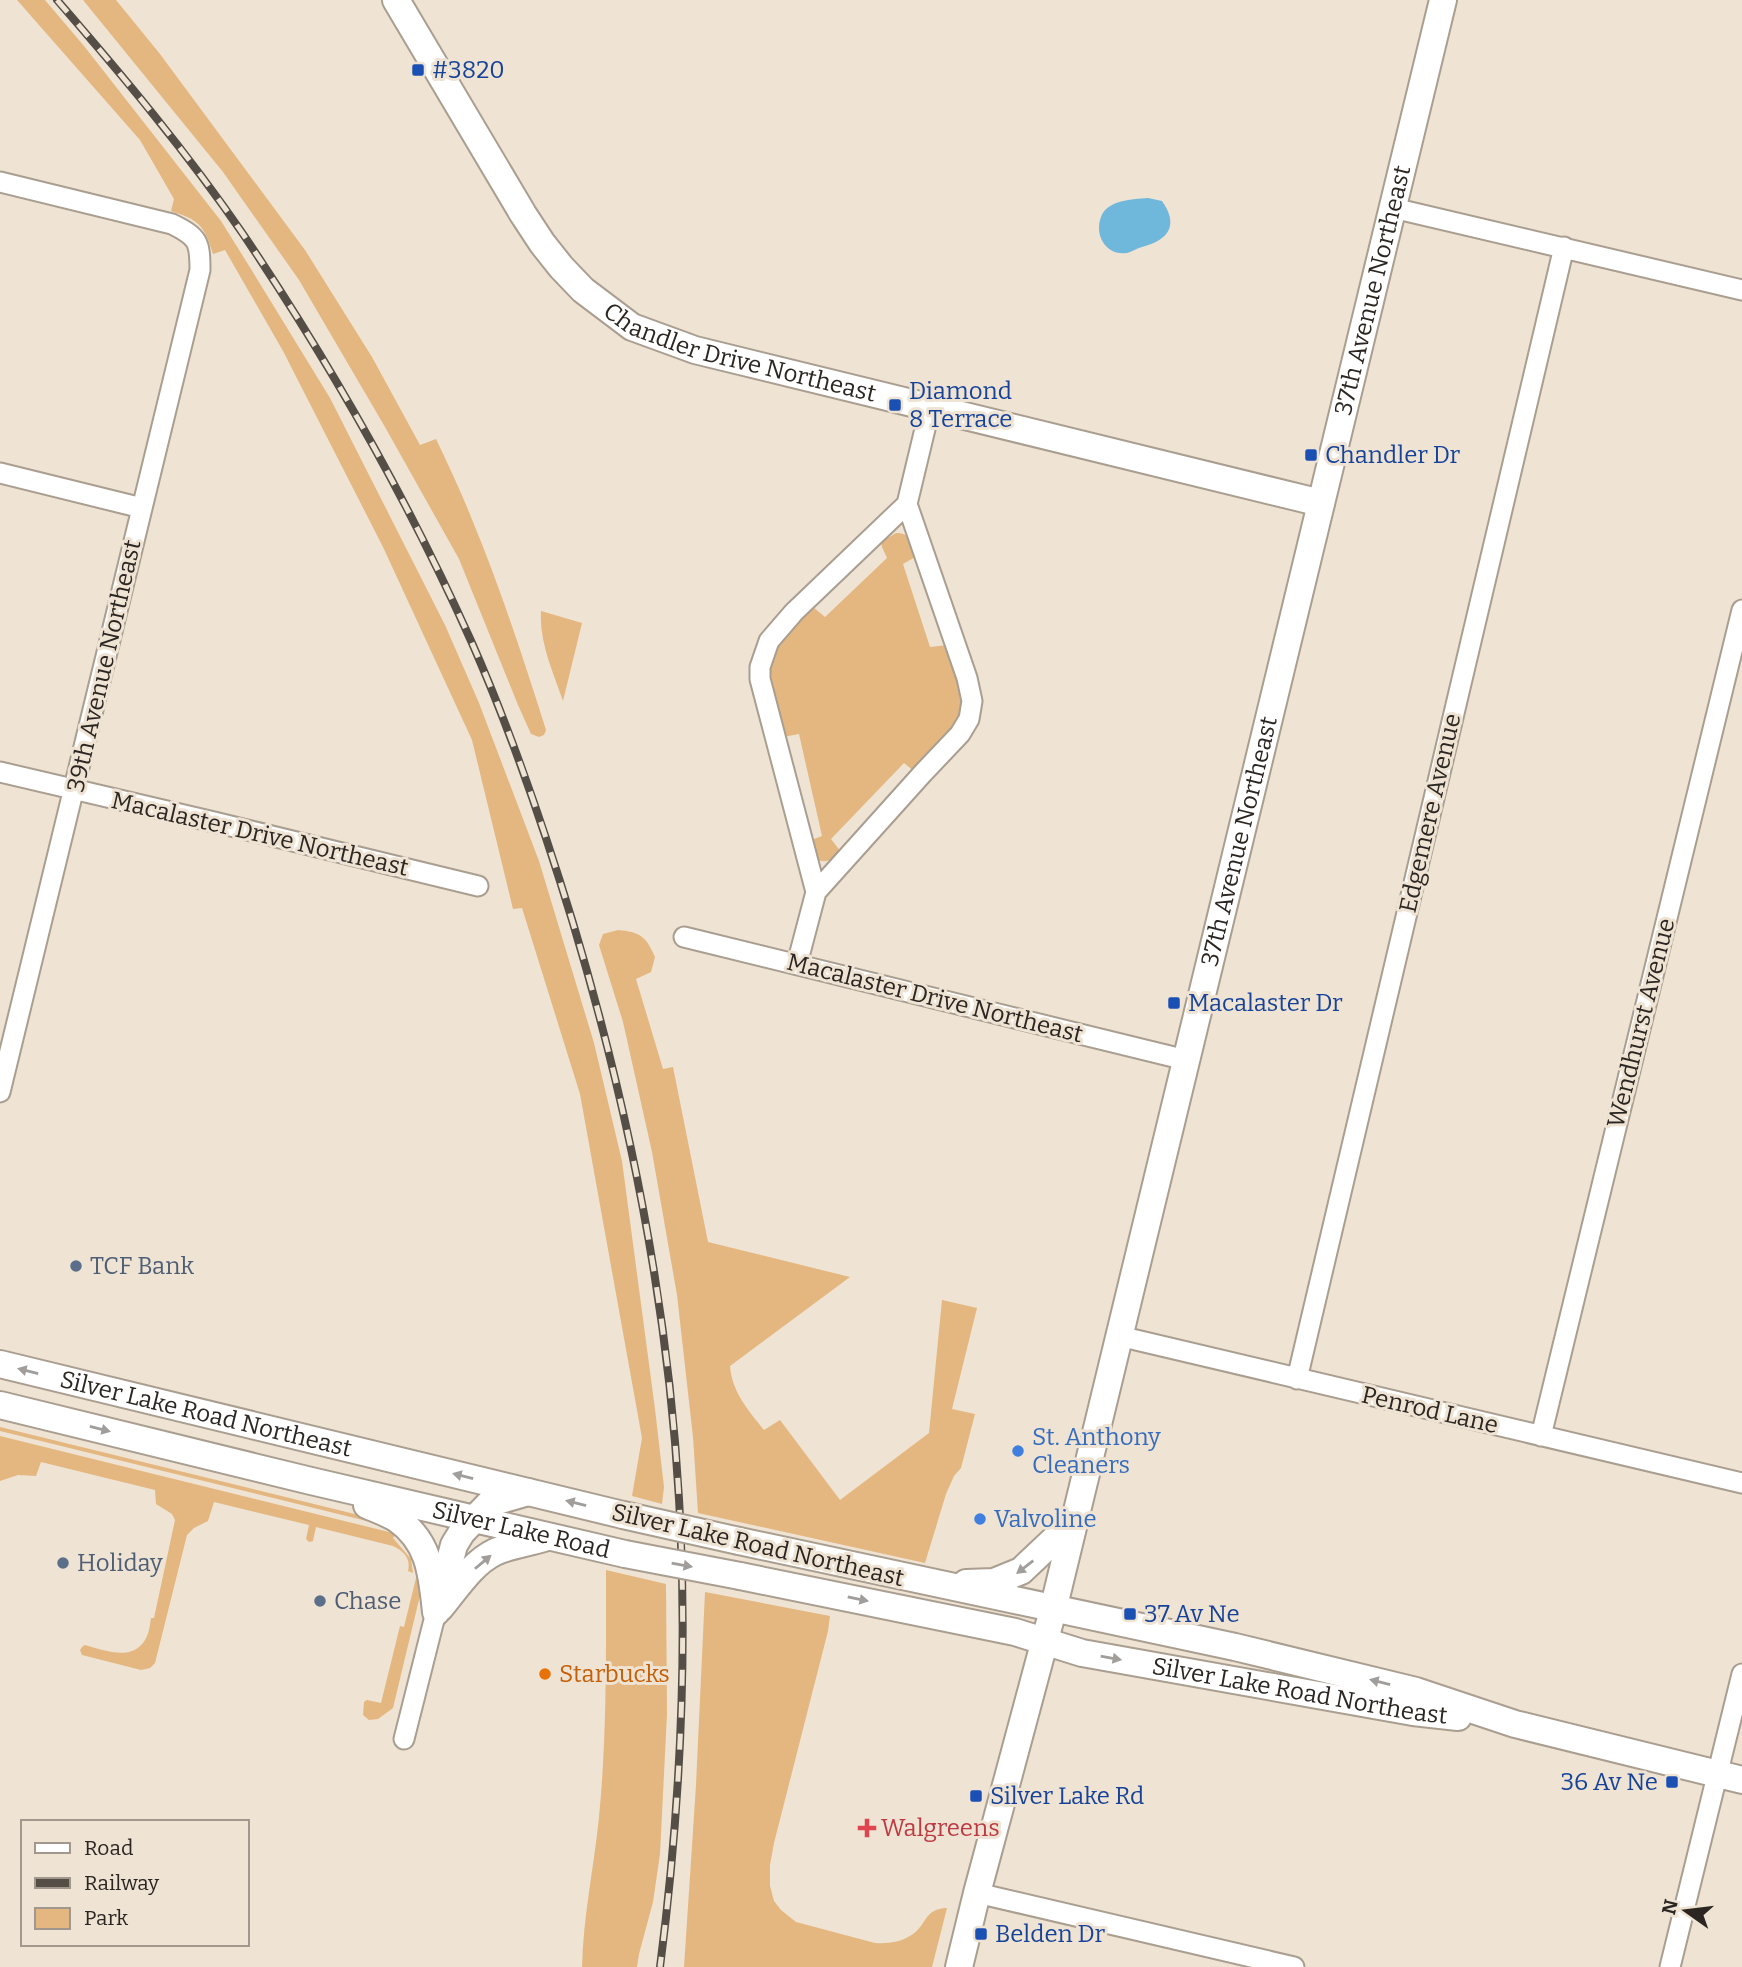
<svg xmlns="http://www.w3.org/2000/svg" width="1742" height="1967" font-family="Bitter,serif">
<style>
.green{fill:#e3b77f}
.water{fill:#70b7dc}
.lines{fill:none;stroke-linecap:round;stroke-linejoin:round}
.street-casing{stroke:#a99e90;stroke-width:23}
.secondary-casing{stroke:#a99e90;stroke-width:30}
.street{stroke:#fff;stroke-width:19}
.secondary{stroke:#fff;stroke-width:26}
.rail-casing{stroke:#544e47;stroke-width:8}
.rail{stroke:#efe3d4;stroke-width:5;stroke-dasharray:16;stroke-linecap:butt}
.secondary-bridge-casing{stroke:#a99e90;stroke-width:30;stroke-linecap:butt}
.secondary-bridge{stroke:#fff;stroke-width:26}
.oneway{fill:#a09d9b}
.transit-dot{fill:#1a4fb4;stroke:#efe3d4;stroke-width:2.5}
.service-dot{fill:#5c6f8a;stroke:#efe3d4;stroke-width:2.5}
.shop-dot{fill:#3f7fe0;stroke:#efe3d4;stroke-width:2.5}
.food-dot{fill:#e8710a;stroke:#efe3d4;stroke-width:2.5}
.health-dot{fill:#e0444e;stroke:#efe3d4;stroke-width:2.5}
.labels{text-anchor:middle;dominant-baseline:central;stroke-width:6;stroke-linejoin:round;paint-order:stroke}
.transit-label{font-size:24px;fill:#164399;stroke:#efe3d4;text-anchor:start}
.street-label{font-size:24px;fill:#2b2621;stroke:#efe3d4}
.service-label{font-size:24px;fill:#4e5e75;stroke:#efe3d4;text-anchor:start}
.shop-label{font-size:24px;fill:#366cbe;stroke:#efe3d4;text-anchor:start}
.food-label{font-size:24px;fill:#c56008;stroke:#efe3d4;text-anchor:start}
.health-label{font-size:24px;fill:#be3a42;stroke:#efe3d4;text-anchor:start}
</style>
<rect width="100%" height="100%" fill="#efe3d4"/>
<path class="green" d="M17 0H45L84 46 221 221 251 269 330 398 445 625 479 703 539 861 594 1043 622 1161 655 1409 664 1487 662 1504 632 1496 642 1438 580 1094 522 908 513 909 472 740 383 547 283 351 225 250 213 254C204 225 199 220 171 211L174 199 140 140Z
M83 0H116L160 54 305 250 372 357 420 445 436 439C449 466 462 494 473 522 501 590 524 660 546 730L544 735 539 737 531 734 518 705 459 559 385 427 299 280 223 172Z
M896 533C910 532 913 545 917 556L903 564 930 647 948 645C953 662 962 681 962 699 963 728 933 751 915 772L904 763 831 839 841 852C832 862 823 864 812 857L809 841 822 836 799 734 783 737C775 705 760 669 781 639 790 627 803 617 813 607L825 617 887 558 882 547 881 542Z
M541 611 582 623 563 701C553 672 539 642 541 611Z
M618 930C640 932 646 936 655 957L651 972 636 979 663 1069 673 1067 708 1242 850 1277 730 1366C732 1392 748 1410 764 1430L780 1420 840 1500 929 1433 942 1300 977 1308 952 1409 975 1414 961 1468 954 1476 946 1494 925 1563 698 1513 693 1437 677 1295 652 1152 623 1022 599 945 603 934Z
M0 1427 379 1520 391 1527 0 1431Z
M0 1436 393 1533 395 1535 393 1538 411 1559 413 1573 408 1571C411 1559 404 1551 393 1546L316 1527 313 1541 309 1542 306 1539 309 1525 214 1502 208 1521 194 1528 187 1535 155 1663 150 1668 141 1670 82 1655 80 1650 83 1646 85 1645C104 1650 132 1662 145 1640 149 1634 150 1625 151 1618H154L175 1520 172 1514 156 1504 155 1490 41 1462 36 1476 18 1475 0 1481Z
M402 1535 413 1546 423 1583 393 1708 378 1719 369 1720 363 1715 364 1702 367 1700 381 1703 400 1626 404 1627 417 1574C418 1559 408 1548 399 1538Z
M606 1570 666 1584 667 1714 660 1854 653 1902 639 1954 637 1967H582C583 1917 594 1867 599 1817 607 1735 606 1653 606 1570Z
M705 1592 830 1616 828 1631 774 1843 770 1865V1886L774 1901 781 1910 796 1922 875 1943C888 1944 902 1942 913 1934 928 1923 924 1909 947 1908L932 1967H684L696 1785Z"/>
<path class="water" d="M1148 198 1162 201C1179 225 1169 240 1142 247 1137 248 1132 252 1127 253 1106 256 1094 235 1101 217 1107 200 1133 199 1148 198Z"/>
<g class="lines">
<g class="street-casing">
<path id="street" d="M0 182 172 224C198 237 200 241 200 270L0 1092
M1393 208 1742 290
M0 473 142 508
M0 772 214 822 478 886
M816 892 923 773 960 734 969 719 972 701 967 678 907 504 930 408
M684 937 1186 1060
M797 964 816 892 760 679V667L769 641 794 612 907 504
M1119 1336 1742 1483
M1297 1379 1564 247
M1541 1436 1742 610
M404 1739 436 1612
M977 1893 1294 1967
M1670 1967 1742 1674"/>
</g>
<g class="secondary-casing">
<g id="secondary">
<path id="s1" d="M396 0 523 214 542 243 561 267 583 290 632 327 695 350 1321 503"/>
<path id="s2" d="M0 1364 623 1515"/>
<path id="s3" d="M0 1405 311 1481 625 1554"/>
<path d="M367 1505C376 1509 388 1513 397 1519 430 1542 432 1575 436 1612"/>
<path d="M739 1541 1235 1647 1416 1691 1515 1724 1742 1780"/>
<path id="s4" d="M740 1576 1015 1632 1082 1653 1413 1712 1458 1717"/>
<path d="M966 1583 994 1582 1021 1571 1075 1520"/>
<path d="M440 1599 454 1545 462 1532 490 1503 528 1492"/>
<path d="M440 1608C456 1589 472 1563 495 1552 510 1545 528 1543 544 1538"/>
<path id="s5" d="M959 1967 977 1893 1053 1610 1443 0"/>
</g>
</g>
<use href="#street" class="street"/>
<use href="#secondary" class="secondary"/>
<g class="rail-casing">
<path id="rail" d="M57 0C122 75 186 151 243 234 330 363 408 500 472 643 512 734 544 828 573 923 629 1110 668 1303 679 1499 688 1655 680 1812 660 1967"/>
</g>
<use href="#rail" class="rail"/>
<g class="secondary-bridge-casing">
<path id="secondary-bridge" d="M623 1515 739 1541
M625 1554 740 1576"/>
</g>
<use href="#secondary-bridge" class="secondary-bridge"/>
</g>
<defs><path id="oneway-solid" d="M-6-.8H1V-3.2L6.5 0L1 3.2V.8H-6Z" transform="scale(1.75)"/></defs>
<g class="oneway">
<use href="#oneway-solid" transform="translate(28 1371) rotate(-166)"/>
<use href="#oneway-solid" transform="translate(100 1429) rotate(14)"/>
<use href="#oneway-solid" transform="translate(463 1476) rotate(-166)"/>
<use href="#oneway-solid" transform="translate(576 1503) rotate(-166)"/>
<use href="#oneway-solid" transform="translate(483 1562) rotate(-40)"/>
<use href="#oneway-solid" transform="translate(682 1565) rotate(10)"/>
<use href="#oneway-solid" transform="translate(1025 1567) rotate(142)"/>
<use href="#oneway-solid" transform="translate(858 1599) rotate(12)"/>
<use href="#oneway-solid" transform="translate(1111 1658) rotate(10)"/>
<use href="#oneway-solid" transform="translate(1380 1682) rotate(-166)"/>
</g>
<g class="transit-dot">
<rect x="411" y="63" width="14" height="14" rx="3.5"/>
<rect x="888" y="398" width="14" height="14" rx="3.5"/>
<rect x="1304" y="448" width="14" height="14" rx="3.5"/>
<rect x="1167" y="996" width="14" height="14" rx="3.5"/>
<rect x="1123" y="1607" width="14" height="14" rx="3.5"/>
<rect x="1665" y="1775" width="14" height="14" rx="3.5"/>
<rect x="969" y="1789" width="14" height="14" rx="3.5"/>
<rect x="974" y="1927" width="14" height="14" rx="3.5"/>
</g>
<g class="service-dot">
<circle cx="76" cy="1266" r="7"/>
<circle cx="63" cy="1563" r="7"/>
<circle cx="320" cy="1601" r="7"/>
</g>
<g class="shop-dot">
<circle cx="1018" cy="1451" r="7"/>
<circle cx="980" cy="1519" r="7"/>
</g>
<circle class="food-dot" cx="545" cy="1674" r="7"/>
<path class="health-dot" d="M863.5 1817.5h7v7h7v7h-7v7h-7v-7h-7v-7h7z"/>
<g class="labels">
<g class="transit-label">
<text x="432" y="70">#3820</text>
<text x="909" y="391">Diamond<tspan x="909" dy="28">8 Terrace</tspan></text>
<text x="1325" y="455">Chandler Dr</text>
<text x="1188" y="1003">Macalaster Dr</text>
<text x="1144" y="1614">37 Av Ne</text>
<text x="1658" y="1782" text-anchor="end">36 Av Ne</text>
<text x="990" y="1796">Silver Lake Rd</text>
<text x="995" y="1934">Belden Dr</text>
</g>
<g class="street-label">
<text stroke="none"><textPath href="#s5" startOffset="1727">37th Avenue Northeast</textPath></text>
<text stroke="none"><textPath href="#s1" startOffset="518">Chandler Drive Northeast</textPath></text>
<text transform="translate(104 666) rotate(-77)">39th Avenue Northeast</text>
<text transform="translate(1430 813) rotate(-77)">Edgemere Avenue</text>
<text transform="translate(260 834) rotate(13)">Macalaster Drive Northeast</text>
<text stroke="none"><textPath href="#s5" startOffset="1160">37th Avenue Northeast</textPath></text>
<text transform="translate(935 998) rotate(14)">Macalaster Drive Northeast</text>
<text transform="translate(1641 1023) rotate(-76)">Wendhurst Avenue</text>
<text transform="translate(1430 1410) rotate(13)">Penrod Lane</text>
<text stroke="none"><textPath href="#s2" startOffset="212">Silver Lake Road Northeast</textPath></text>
<text stroke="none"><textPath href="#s3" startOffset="536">Silver Lake Road</textPath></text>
<text transform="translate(758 1545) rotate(13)">Silver Lake Road Northeast</text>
<text stroke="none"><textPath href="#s4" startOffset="572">Silver Lake Road Northeast</textPath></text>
</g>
<g class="service-label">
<text x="90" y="1266">TCF Bank</text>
<text x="77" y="1563">Holiday</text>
<text x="334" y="1601">Chase</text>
</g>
<g class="shop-label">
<text x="1032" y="1437">St. Anthony<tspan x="1032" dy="28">Cleaners</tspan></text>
<text x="994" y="1519">Valvoline</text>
</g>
<g class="food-label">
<text x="559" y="1674">Starbucks</text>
</g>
<g class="health-label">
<text x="881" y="1828">Walgreens</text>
</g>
</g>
<rect x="21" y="1820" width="228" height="126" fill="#efe3d4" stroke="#a1978c" stroke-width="2"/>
<rect x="35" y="1843" width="35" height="10" fill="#ffffff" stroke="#a1978c" stroke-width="2"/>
<text x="84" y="1855" font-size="21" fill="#2b2621">Road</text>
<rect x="35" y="1878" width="35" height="10" fill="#544e47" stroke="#a1978c" stroke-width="2"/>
<text x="84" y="1890" font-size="21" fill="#2b2621">Railway</text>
<rect x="35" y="1908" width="35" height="21" fill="#e3b77f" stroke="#a1978c" stroke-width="2"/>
<text x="84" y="1925" font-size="21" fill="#2b2621">Park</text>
<g transform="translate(1686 1911) rotate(284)" stroke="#efe3d4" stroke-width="5" paint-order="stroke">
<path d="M0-5L12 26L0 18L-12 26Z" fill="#2b2621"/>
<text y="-10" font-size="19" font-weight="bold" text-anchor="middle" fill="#2b2621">N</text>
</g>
</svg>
